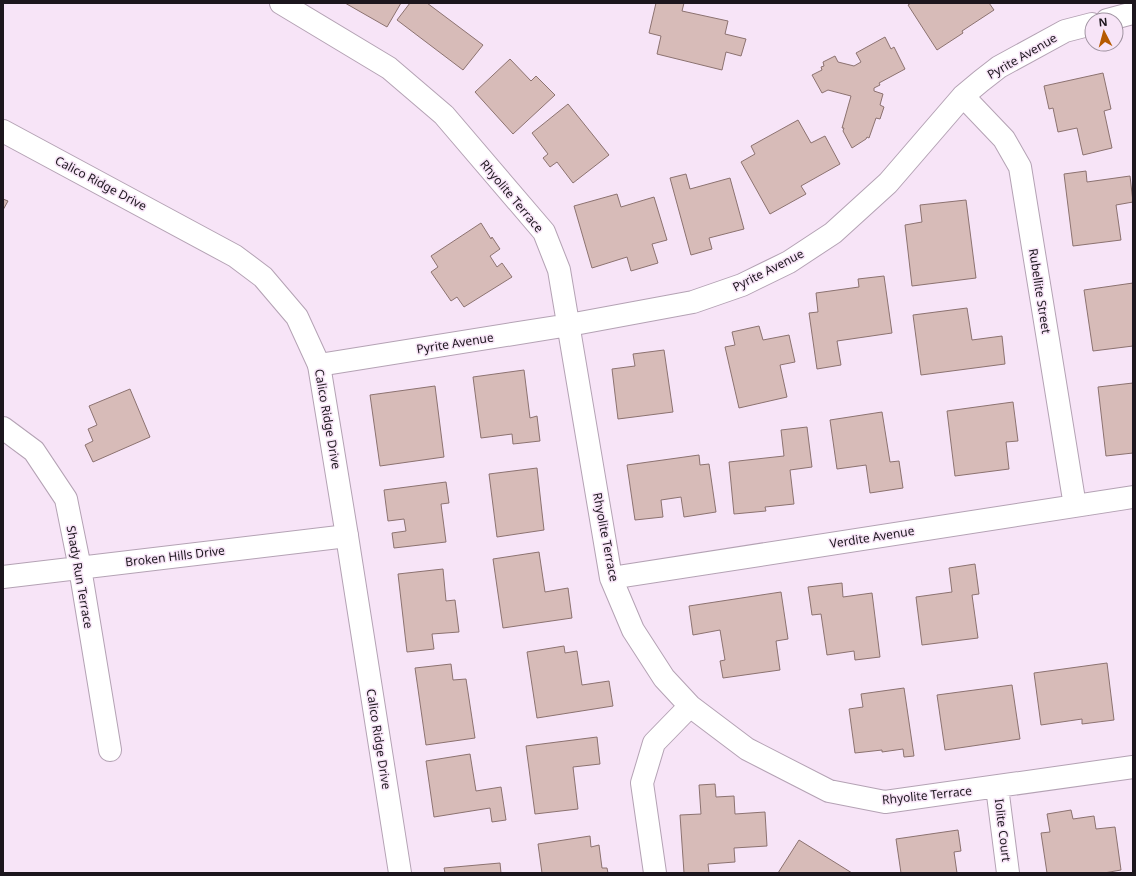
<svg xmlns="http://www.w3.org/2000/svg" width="1136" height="876" font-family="'Noto Sans',sans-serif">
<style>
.building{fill:#d7bbb8;stroke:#8c7270}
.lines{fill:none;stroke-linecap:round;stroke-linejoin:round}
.minor-casing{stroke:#b4a2b4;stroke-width:24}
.tertiary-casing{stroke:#b4a2b4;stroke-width:24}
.minor{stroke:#fff;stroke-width:22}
.tertiary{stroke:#fff;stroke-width:22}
.labels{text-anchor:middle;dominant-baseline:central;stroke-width:3;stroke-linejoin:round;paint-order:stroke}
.street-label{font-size:12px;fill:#1c161d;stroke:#f7e4f7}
</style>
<rect width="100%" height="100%" fill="#f7e4f7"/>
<path class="building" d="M345 3H401L387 27Z
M410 3H427L483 45 463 70 397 20Z
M656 3H684L682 11 728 21 725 34 746 39 741 56 726 52 722 70 657 54 661 36 649 33Z
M911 3H989L994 10 962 31 963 33 937 50 908 5Z
M885 37 891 49 894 47 905 69 879 83 880 85 874 88V91L883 94 880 105 884 107 880 119 876 118 869 138 867 137 866 139 852 148 843 131 844 128H842L851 96 828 90 822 93 812 75 822 70 821 67 824 66 823 62 835 56 838 62 854 66 861 62 856 53Z
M510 59 531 81 536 76 555 95 513 134 475 92Z
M1103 73 1111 109 1104 111 1112 148 1083 155 1077 128 1058 132 1053 108 1049 109 1044 86Z
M568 104 609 155 573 183 557 162 550 167 543 158 548 154 532 133Z
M798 120 811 143 825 136 840 164 801 186 806 194 770 214 741 162 755 154 751 146Z
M1086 171 1087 182 1130 176 1133 202 1116 205 1121 240 1073 246 1064 174Z
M686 174 690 189 730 178 744 229 709 238 712 249 691 255 670 178Z
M617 194 621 207 654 197 667 240 652 244 658 263 631 271 627 257 592 268 574 206Z
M3 199 8 201 3 210Z
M966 200 976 278 912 286 905 225 922 222 920 205Z
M481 223 491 239 492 237 500 249 490 256 497 267 502 263 512 277 464 307 457 297 451 301 431 272 438 267 431 256Z
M884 276 892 333 837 341 841 365 817 369 809 313 818 312 816 293 859 287 858 279Z
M1133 283V346L1093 351 1084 290Z
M967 308 972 340 1002 336 1005 364 921 375 913 315Z
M759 326 763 340 789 335 795 362 780 365 787 397 739 408 725 347 735 345 732 332Z
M664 350 673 412 618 419 612 369 635 366 633 354Z
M524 370 530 418 537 416 540 441 513 444 512 434 481 438 473 377Z
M1133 383V453L1106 456 1098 387Z
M435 386 444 457 380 466 370 395Z
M130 389 150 437 93 462 85 445 93 441 88 429 97 425 89 406Z
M1013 402 1018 441 1006 442 1009 469 955 476 947 411Z
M882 412 890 462 899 461 903 488 870 493 866 465 837 469 830 420Z
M807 427 812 467 790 470 794 504 765 507 766 511 734 514 729 462 784 456 781 430Z
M699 455 700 465 709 464 716 512 684 517 681 497 661 500 663 517 635 520 627 465Z
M537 468 544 530 497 537 489 474Z
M446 482 449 503 441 504 446 542 394 548 392 533 406 531 404 519 388 521 384 490Z
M539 552 545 592 568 588 572 618 503 628 493 559Z
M975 564 979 594 972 595 978 638 922 645 916 597 952 592 949 568Z
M443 569 446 601 455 600 459 632 432 634 434 649 407 652 398 574Z
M842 583 843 597 872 593 880 657 855 660 854 651 827 655 821 614 812 615 808 587Z
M781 592 788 639 776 641 780 670 723 678 720 661 725 660 720 630 693 635 689 606Z
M564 646 565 653 577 651 582 685 609 681 613 706 537 718 527 652Z
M1107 663 1114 720 1082 724V719L1041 725 1034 673Z
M451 664 453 680 466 679 475 738 426 745 415 668Z
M1012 685 1020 739 945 750 937 695Z
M904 688 914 756 904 757 903 749 882 752V750L855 753 849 709 863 707 861 694Z
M597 737 600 764 573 767 578 809 535 814 526 746Z
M470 754 476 791 501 787 506 820 492 822 490 808 434 817 426 761Z
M715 784 716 797 734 796 735 814 765 812 767 846 734 848 735 862 708 864 709 873H684L680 815 701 814 699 785Z
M1071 810 1073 819 1094 816 1096 829 1115 827 1121 870 1104 873H1047L1041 833 1050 832 1047 814Z
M958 830 961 851 954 852 957 873H901L896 839Z
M590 836 591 847 599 845 602 868H607L608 873H542L538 844Z
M799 840 852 873H778Z
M500 863 501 873H445L444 868Z"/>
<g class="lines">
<g class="minor-casing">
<path id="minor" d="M281 3 389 68 444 115 544 232 559 270 611 578 633 630 664 678 690 706 747 749 829 791 885 802 1133 767
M1107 20 1133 13
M963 96 1004 139 1020 167 1075 506
M319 365 569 325 693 302 742 285 789 262 833 233 888 183 963 96 981 81 999 67 1065 31 1092 24
M3 428 34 451 66 499 80 568 110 750
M3 577 347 536
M611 578 1133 497
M997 787 1008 873
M655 873 642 783 654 743 690 706"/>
</g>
<g class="tertiary-casing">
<path id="tertiary" d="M3 131 235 256 263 277 297 317 319 365 347 536 400 873"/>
</g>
<use href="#minor" class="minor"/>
<use href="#tertiary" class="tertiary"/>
</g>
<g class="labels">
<g class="street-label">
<text transform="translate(1022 56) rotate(-30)">Pyrite Avenue</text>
<text transform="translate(101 183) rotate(28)">Calico Ridge Drive</text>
<text transform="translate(512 196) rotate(50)">Rhyolite Terrace</text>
<text transform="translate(768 270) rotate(-27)">Pyrite Avenue</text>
<text transform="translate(1040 291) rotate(81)">Rubellite Street</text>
<text transform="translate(455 343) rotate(-9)">Pyrite Avenue</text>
<text transform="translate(328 419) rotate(80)">Calico Ridge Drive</text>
<text transform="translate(606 537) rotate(79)">Rhyolite Terrace</text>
<text transform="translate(872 537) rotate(-9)">Verdite Avenue</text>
<text transform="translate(175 556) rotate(-7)">Broken Hills Drive</text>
<text transform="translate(80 577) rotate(80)">Shady Run Terrace</text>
<text transform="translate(379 739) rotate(81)">Calico Ridge Drive</text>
<text transform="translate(927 795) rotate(-6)">Rhyolite Terrace</text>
<text transform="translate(1003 830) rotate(83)">Iolite Court</text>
</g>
</g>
<rect width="1136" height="876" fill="none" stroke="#1c161d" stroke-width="8"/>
<g transform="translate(1104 32) rotate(354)"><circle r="19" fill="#f7e4f7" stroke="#9f92a0"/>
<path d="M0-3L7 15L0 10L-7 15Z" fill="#b65a00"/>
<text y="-6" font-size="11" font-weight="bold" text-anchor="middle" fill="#1c161d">N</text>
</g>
</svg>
